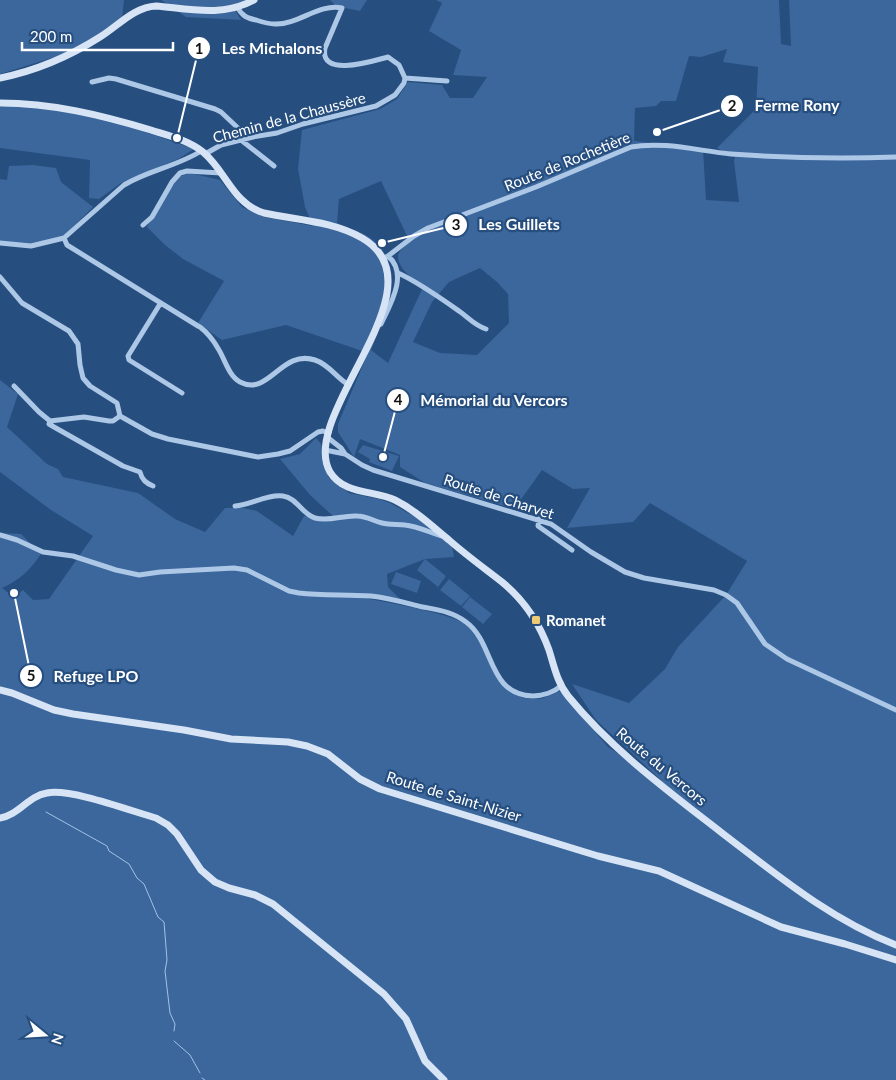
<svg xmlns="http://www.w3.org/2000/svg" width="896" height="1080" font-family="Lato,sans-serif">
<style>
.green{fill:#3b679c;fill-rule:evenodd}
.lines{fill:none;stroke-linecap:round;stroke-linejoin:round}
.stream{stroke:#a2c2e6;stroke-width:1}
.minor{stroke:#adc7e6;stroke-width:5}
.secondary{stroke:#d6e4f5;stroke-width:7}
.poi-dot{fill:#eeca73;stroke:#264e7f;stroke-width:2}
.labels{text-anchor:middle;dominant-baseline:central;stroke-width:4.5;stroke-linejoin:round;paint-order:stroke}
.street-label{font-size:15px;fill:#fff;stroke:#264e7f}
.poi-label{font-size:15px;font-weight:bold;fill:#fff;stroke:#264e7f;text-anchor:start}
.leader{fill:none;stroke:#fff;stroke-width:2}
.callout-dot{fill:#fff;stroke:#264e7f;stroke-width:2}
.mark-label{font-size:15px;text-anchor:middle;font-weight:bold;fill:#111}
.callout-label{font-size:16px;text-anchor:middle;font-weight:bold;fill:#fff;stroke:#264e7f;stroke-width:4.5;stroke-linejoin:round;paint-order:stroke}
</style>
<rect width="100%" height="100%" fill="#264e7f"/>
<path class="green" d="M0 0H124L122 19 71 52 0 74Z
M161 0H248L233 7 241 20 186 17Z
M330 0H367L360 11 336 6Z
M436 0H779L781 44 791 46 789 0H896V1080H0V533L21 534 41 554C30 570 20 580 2 588L14 597 23 590 33 600 49 599 93 536 51 510 0 472V380L18 394 7 427 47 464 58 469 63 477 138 493 175 519 205 532 225 508H243L257 511 293 536 304 516 334 517 310 495 280 459 300 454 316 438 321 444 329 478 349 493 379 499 390 503 450 536 454 557 425 559 446 576 438 587 417 570 425 559 387 574 388 587 400 599 362 597C386 603 449 612 466 625 475 632 480 643 485 653 495 677 508 701 539 699 546 698 554 693 561 691L608 747 662 781 596 720 572 684 629 703 665 669 678 647 726 595 747 561 650 503 633 522 567 528 590 488 573 489 542 470 514 509 425 483 400 467V455L360 439 354 457 338 432V424L368 353 286 325 222 340 198 323 224 281 183 259 165 245 147 227 162 200 180 176 190 173 220 180 242 207 264 217 313 226 305 207 298 169 302 130 380 109 397 99 408 82 442 85 450 98H473L487 77 453 75 461 50 429 31 442 3ZM727 49 723 62 758 67 756 109 717 148 735 157 734 161 739 202 706 200 703 149 634 141 635 108 656 106 661 101H676L689 56 701 57ZM381 181 408 238V243C405 246 399 251 398 255 396 267 415 281 423 287L388 363 371 350C385 313 409 272 373 240 364 232 348 228 337 223L339 199ZM480 268 497 282 508 294 509 323 477 355 440 353 413 342 432 302 449 282Z
M13 106 50 107 109 119 194 149 178 159 121 183 99 199 89 198 90 160 0 148V107Z
M33 165 56 168 61 182 93 207 61 239 32 245 0 242V179L7 180 9 166Z
M363 445 399 456 392 471 369 462 370 459 358 452Z
M396 572 421 581 417 593 391 584Z
M449 579 470 596 461 606 440 590Z
M470 597 492 614 483 624 462 607Z"/>
<g class="lines">
<path class="stream" d="M46 812 107 846 109 851 129 864 137 878 144 884 158 917 164 922 167 960 165 971 170 1013 175 1024 174 1031
M174 1041 190 1055 200 1073
M202 1078 205 1080"/>
<path class="minor" d="M405 78 447 81
M92 82 109 78 116 79 215 109 221 112 239 129V133L224 143
M241 140 274 166
M205 154 221 145 253 137 277 133 303 124 376 106 395 95 404 83 405 78 399 65 388 57C373 61 319 78 325 48L342 8C319 3 298 25 275 24 269 24 262 22 256 20 247 18 242 16 238 8
M143 225 152 217 172 182 180 173 187 171 221 173
M64 238 67 245 198 326
M0 243 31 246 64 238 124 185C149 170 178 166 201 151
M382 259 388 256 414 236 428 228 536 187 631 147C663 141 699 151 731 154 786 158 841 159 896 157
M398 273C418 282 442 299 459 311 469 318 474 325 486 329
M0 277 22 303 69 331 78 344 80 365 83 378 90 386 117 403 120 416
M160 304 128 356 129 360 182 393
M377 326 381 324C390 305 409 274 388 256
M200 327C208 333 214 341 219 350 225 360 229 376 240 382 269 397 281 349 315 360 330 365 336 378 349 385
M14 386 39 412 50 421 84 417 109 421H113L120 416
M120 416 152 434 168 439 258 457 278 454 290 451 318 432 323 431 329 433
M50 421 49 424 54 427 123 466 140 472C142 480 146 483 153 486
M327 437 341 448 345 454
M325 450 345 454 362 465 373 470 551 524 591 552 625 572 644 578 714 590 726 595 737 603 765 644 787 659 896 710
M235 506C251 505 267 494 283 496 297 498 302 514 315 518 329 522 343 515 357 516 367 516 373 521 382 523 390 525 398 524 405 525 417 526 431 533 442 536
M539 519 538 526 572 550
M0 535 17 540 43 552 73 556 116 570 139 575 160 572 234 568 247 570 289 591 299 593C323 596 347 594 371 596 389 598 406 603 423 607 439 610 453 612 466 622 495 643 487 695 533 696 543 696 554 692 561 686"/>
<path class="secondary" d="M0 78C35 71 70 56 100 37 118 26 134 7 156 6 190 9 223 17 254 0
M0 103C52 103 101 115 151 130 169 136 188 140 203 152 226 171 233 204 264 213 296 220 333 221 362 238 446 286 297 415 330 472 344 495 374 490 395 500 415 510 432 526 449 540 466 555 484 568 502 582 524 600 539 622 549 650 554 666 557 682 568 696 612 750 668 791 722 833 777 875 831 920 896 945
M0 690 12 693 54 710 73 714 184 730 231 739 288 742 307 746 328 754 360 779 380 789 598 856 659 871 781 927 845 944 896 960
M0 818C19 815 28 796 47 793 70 788 131 811 156 818L168 825 177 834 201 870 215 882 229 888 255 895 273 904 384 994 406 1019 425 1061 444 1080"/>
</g>
<rect class="poi-dot" x="531" y="615" width="10" height="10" rx="2.5"/>
<g class="labels">
<g class="street-label">
<text transform="translate(289 117) rotate(-15)">Chemin de la Chaussère</text>
<text transform="translate(567 161) rotate(-22)">Route de Rochetière</text>
<text transform="translate(499 496) rotate(18)">Route de Charvet</text>
<text transform="translate(662 766) rotate(40)">Route du Vercors</text>
<text transform="translate(454 796) rotate(17)">Route de Saint-Nizier</text>
</g>
<g class="poi-label">
<text x="546" y="620">Romanet</text>
</g>
</g>
<path class="leader" d="M177 138L199 48M657 132L732 106M382 243L456 225M383 457L398 400M14 593L31 676"/>
<g class="callout-dot">
<circle cx="177" cy="138" r="5"/>
<circle cx="657" cy="132" r="5"/>
<circle cx="382" cy="243" r="5"/>
<circle cx="383" cy="457" r="5"/>
<circle cx="14" cy="593" r="5"/>
<circle cx="199" cy="48" r="12"/>
<circle cx="732" cy="106" r="12"/>
<circle cx="456" cy="225" r="12"/>
<circle cx="398" cy="400" r="12"/>
<circle cx="31" cy="676" r="12"/>
</g>
<g class="mark-label">
<text x="199" y="54">1</text>
<text x="732" y="111">2</text>
<text x="456" y="230">3</text>
<text x="398" y="405">4</text>
<text x="31" y="681">5</text>
</g>
<g class="callout-label">
<text x="272" y="54">Les Michalons</text>
<text x="797" y="111">Ferme Rony</text>
<text x="519" y="230">Les Guillets</text>
<text x="494" y="406">Mémorial du Vercors</text>
<text x="96" y="682">Refuge LPO</text>
</g>
<g transform="translate(45 1035) rotate(108)" stroke="#264e7f" stroke-width="4" paint-order="stroke">
<path d="M0-4L9 19L0 12L-9 19Z" fill="#ffffff"/>
<text y="-8" font-size="14" font-weight="bold" text-anchor="middle" fill="#ffffff">N</text>
</g>
<path d="M22 42v8h151v-8" fill="none" stroke="#ffffff" stroke-width="2.5"/>
<text x="30" y="42" font-size="15" fill="#ffffff" stroke="#264e7f" stroke-width="4" paint-order="stroke">200 m</text>
</svg>
